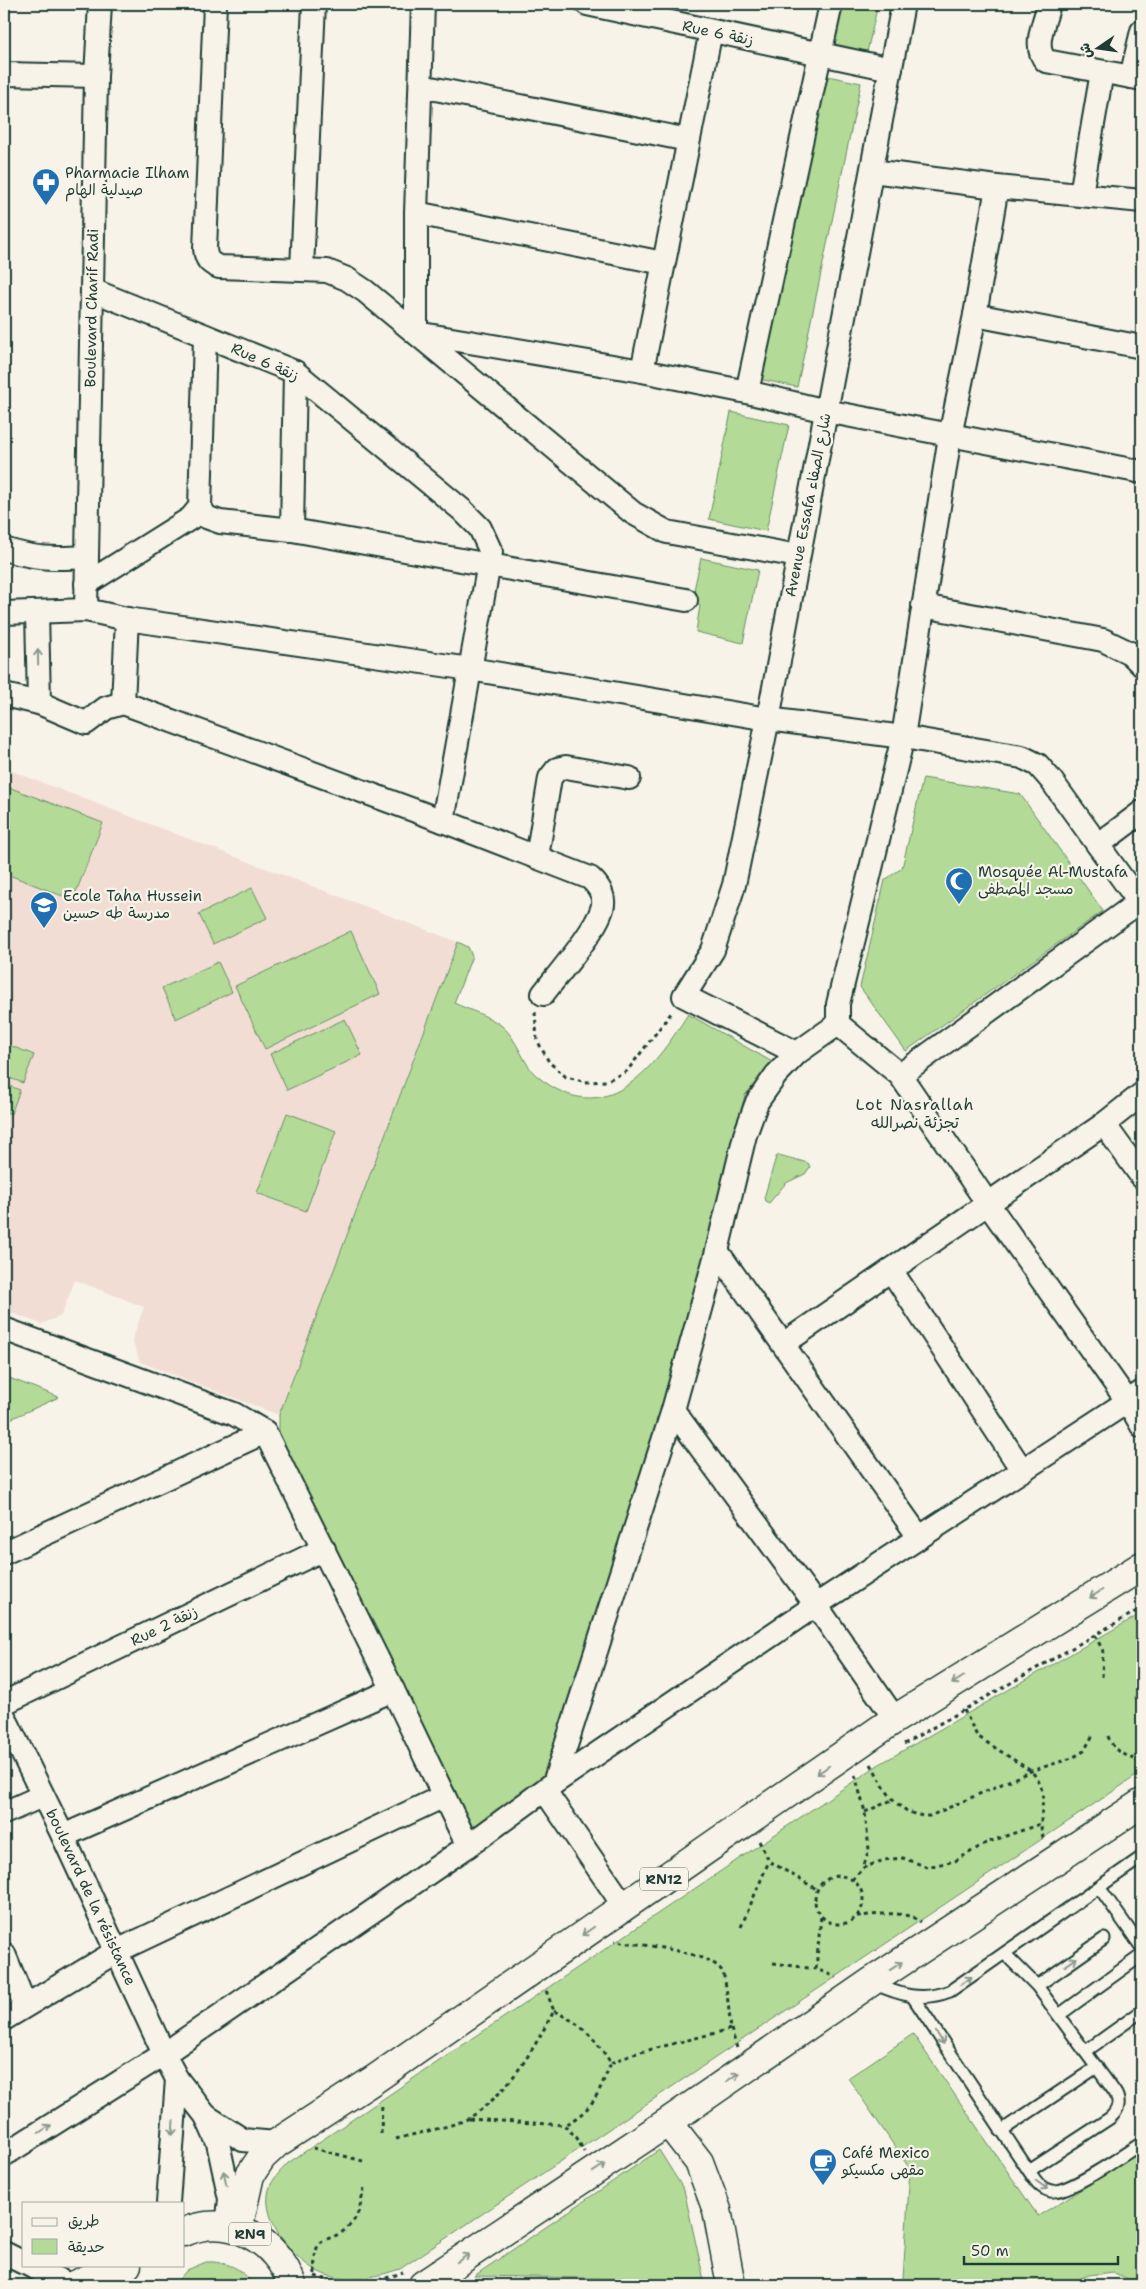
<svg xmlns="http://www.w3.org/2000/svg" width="1146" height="2289" font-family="'Shantell Sans','Playpen Sans Arabic',sans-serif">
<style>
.built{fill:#f2ddd5}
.green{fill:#b3db97;stroke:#698c66}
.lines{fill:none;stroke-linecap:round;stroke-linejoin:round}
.lane-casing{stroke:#1f3d34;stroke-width:15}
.street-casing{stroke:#1f3d34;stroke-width:26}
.primary-casing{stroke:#1f3d34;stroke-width:31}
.path{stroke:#1f3d34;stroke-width:3;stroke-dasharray:4 4;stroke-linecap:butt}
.lane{stroke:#f7f3e8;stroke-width:11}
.street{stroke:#f7f3e8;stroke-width:22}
.primary{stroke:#f7f3e8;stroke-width:28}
.oneway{stroke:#8b988e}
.labels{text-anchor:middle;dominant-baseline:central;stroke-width:4.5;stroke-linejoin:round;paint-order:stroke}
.shield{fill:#f7f3e8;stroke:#60746a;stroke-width:1}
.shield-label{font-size:14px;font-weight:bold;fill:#1f3d34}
.street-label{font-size:15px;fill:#1f3d34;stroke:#f7f3e8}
.poi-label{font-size:15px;fill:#1f3d34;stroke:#f7f3e8;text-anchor:start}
.neighbourhood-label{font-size:16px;letter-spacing:1px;fill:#1f3d34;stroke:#f7f3e8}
</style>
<rect width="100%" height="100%" fill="#f7f3e8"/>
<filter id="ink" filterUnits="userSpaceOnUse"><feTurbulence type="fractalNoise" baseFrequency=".02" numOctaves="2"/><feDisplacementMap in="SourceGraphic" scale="10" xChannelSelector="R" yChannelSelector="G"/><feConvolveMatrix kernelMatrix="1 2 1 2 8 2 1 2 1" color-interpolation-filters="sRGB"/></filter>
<g filter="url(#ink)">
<path class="built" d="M4 768 458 942 279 1415 140 1362 132 1340 144 1307 75 1280 61 1316 41 1324 4 1310Z"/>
<path class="green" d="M838 4H878L867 52 829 45Z
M823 75 861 83 797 387 759 379Z
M731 412 789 425 766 531 709 519Z
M701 558 758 570 743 643 696 632 700 605 691 604Z
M923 778 1020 794 1103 911 906 1051 860 987 885 880 902 868Z
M11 788 103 823 73 900 4 873V808Z
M252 888 267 918 213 944 199 914Z
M351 931 380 994 265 1049 235 986Z
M458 942 468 947 472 956 454 1003C469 1010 489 1016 502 1026 517 1038 524 1066 537 1076 605 1132 653 1070 688 1014L774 1063 745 1095 678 1361 550 1772 474 1833 279 1438V1415Z
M218 962 232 992 176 1019 162 988Z
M345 1019 362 1055 287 1090 270 1054Z
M4 1043 34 1055 23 1083 4 1076Z
M4 1084 20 1090 11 1114 4 1111Z
M287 1113 336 1131 306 1211 257 1193Z
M779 1155 808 1163 810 1167 805 1174 786 1183 769 1203 765 1201 764 1198 776 1157Z
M4 1376 59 1397 4 1422Z
M1142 1613V1772L400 2269C378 2276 353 2283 329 2276 300 2268 264 2226 268 2195 269 2182 279 2173 288 2163L878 1765Z
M913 2034 1038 2216 1142 2152V2285L1112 2272 1089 2275 1069 2283 903 2279 910 2169 848 2078Z
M659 2150 684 2190 704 2280 474 2276Z
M206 2262C225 2261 243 2268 253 2285H174L187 2270Z"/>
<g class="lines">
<g class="lane-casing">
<path id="lane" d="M1099 1887 1142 1948
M1005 1954 1037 1986 1114 2091C1121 2101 1119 2110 1110 2118L1029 2171
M873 1983C900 1995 921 2002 950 1991L1142 1857
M1037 1986 1104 1939
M913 1997 1029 2171C1035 2180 1040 2189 1051 2191 1069 2194 1124 2154 1142 2143
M1059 2015 1142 1955
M1086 2051 1142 2011
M1001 2131 1097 2067"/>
</g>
<g class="street-casing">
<g id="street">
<path d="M215 4 205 249C206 259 209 263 219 267L327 271 347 279 365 291 633 513 667 532 798 556"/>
<path d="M423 4 416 213V333L642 371 747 392 826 411 1142 472"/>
<path d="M587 4 891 69"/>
<path d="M1049 4C1045 21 1032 47 1046 61L1142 79"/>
<path d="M4 74 96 76"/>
<path d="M1131 77 1142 31"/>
<path d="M421 86 688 140"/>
<path d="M872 171 997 187 1142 201"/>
<path d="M1081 194 1102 72"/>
<path d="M416 213 663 263"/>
<path d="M302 269 314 4"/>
<path d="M92 290 295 372 462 510 480 528 491 552 443 821"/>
<path d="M975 315 1142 347"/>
<path d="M205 336 200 507 206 517 220 522 292 530 686 600"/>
<path d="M642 371 711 31"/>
<path d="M747 392 831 4"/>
<path d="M292 530 295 372"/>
<path d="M4 549C35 559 54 559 86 557"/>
<path d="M86 584 191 518 200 507"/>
<path d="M923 606 1103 640 1130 653 1142 665"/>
<path id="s1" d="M86 610 96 76 100 4"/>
<path d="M37 612 39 703"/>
<path d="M4 613 86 610 127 619 470 669 768 719 903 737 1022 757 1038 765 1051 780 1142 906"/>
<path d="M4 695 39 703 86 723 106 708 123 703 443 821 590 878C599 886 606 897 602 909 595 932 559 973 543 994"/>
<path d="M123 703 127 619"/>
<path d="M1098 845 1142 812"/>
<path d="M537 857 550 778 557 769 566 767 629 778"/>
<path d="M838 1024 900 1075 988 1204 1128 1402 1142 1426"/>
<path d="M797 1053 684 996 713 950 734 885 768 719 903 4"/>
<path d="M900 1075 1139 902"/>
<path d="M1104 1124 1142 1177"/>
<path d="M717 1251 919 1537"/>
<path d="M891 1270 1022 1470"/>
<path d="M4 1329 234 1414 265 1432 393 1690 468 1846"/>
<path d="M783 1344 1104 1124 1142 1094"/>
<path d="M673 1410 816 1605 895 1719"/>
<path d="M4 1553 265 1432"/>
<path d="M4 1703 324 1549"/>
<path id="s2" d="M4 1716 63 1836 164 2054 177 2079 206 2116 218 2143 230 2199 227 2227"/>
<path d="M554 1783 673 1410 717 1251 745 1135 757 1102 776 1075 797 1053 838 1024V1004L903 737 950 436 975 315 997 187"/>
<path d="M545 1791 624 1906"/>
<path d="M4 1813 42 1796"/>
<path d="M63 1836 393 1690"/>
<path d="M4 1954 25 2005"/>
<path d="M4 2019 117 1951 444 1796"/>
<path d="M206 2116 243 2140 277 2143"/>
<path d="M4 2155 164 2054 468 1846 554 1783 816 1605 1142 1392"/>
<path d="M168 2203 177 2079"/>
<path d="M4 2253 24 2263"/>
<path d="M29 2265 69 2285"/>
</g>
</g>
<g class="primary-casing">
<path id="primary" d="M668 2122 699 2162 717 2210 731 2285
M238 2229 250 2175 262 2157 277 2143 375 2079 895 1719 1142 1566
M184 2232C229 2212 278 2240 292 2285
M74 2285 100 2273 127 2265
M423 2285 668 2122 871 1982 1142 1803"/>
</g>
<path class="path" d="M535 1012 537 1040 549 1062 566 1077 587 1082 606 1081 627 1071 672 1012
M1095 1635 1103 1651 1102 1677
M1135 1698 1142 1694
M964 1710 977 1736 1031 1771C1054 1795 1034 1815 1044 1840
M1108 1736C1113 1752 1128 1756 1142 1763
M904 1744 1142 1608
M871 1764C885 1789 897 1817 930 1816L1031 1771 1072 1758 1084 1751 1093 1735
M855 1775 865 1812 869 1850 863 1868
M865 1812 892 1800
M759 1841 769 1861 818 1890
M815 1900a24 24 0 1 1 48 0a24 24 0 1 1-48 0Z
M852 1880 863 1868 884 1860 903 1858 927 1867 955 1861 986 1843 1040 1824
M857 1916C878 1915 904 1909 921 1922
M741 1927 769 1861
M773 1963 816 1969 836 1977
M816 1969 821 1916
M554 2011C583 2025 593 2036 611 2063 598 2093 595 2109 564 2125
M731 2029 737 2048
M611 2063 629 2055 731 2029C729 2016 727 1981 722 1971 711 1952 637 1944 615 1941
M469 2119 564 2125 577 2138 584 2152
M381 2134 382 2102
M396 2139C413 2134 456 2126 469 2118 509 2093 532 2051 554 2011L545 1988
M313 2148 363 2161
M315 2274C312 2227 330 2248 351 2224 360 2214 361 2201 364 2188
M315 2276C344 2287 375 2284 403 2272"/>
<use href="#lane" class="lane"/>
<use href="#street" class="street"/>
<use href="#primary" class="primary"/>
</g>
<defs><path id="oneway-shaft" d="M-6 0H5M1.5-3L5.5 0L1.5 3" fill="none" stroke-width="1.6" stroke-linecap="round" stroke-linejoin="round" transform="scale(1.25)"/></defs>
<g class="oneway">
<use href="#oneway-shaft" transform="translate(38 657) rotate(-91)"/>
<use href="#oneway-shaft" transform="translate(1096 1594) rotate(148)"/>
<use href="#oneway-shaft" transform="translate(958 1680) rotate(148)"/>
<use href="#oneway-shaft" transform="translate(823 1770) rotate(145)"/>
<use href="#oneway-shaft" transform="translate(588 1931) rotate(145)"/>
<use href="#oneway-shaft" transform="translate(1071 1962) rotate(-35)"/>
<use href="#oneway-shaft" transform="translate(896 1966) rotate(-33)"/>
<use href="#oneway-shaft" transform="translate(966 1981) rotate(-35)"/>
<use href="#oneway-shaft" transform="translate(940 2038) rotate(57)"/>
<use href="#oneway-shaft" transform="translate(733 2077) rotate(-35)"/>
<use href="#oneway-shaft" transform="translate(173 2128) rotate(94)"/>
<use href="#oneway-shaft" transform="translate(45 2129) rotate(-32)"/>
<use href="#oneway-shaft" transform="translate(599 2168) rotate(-34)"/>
<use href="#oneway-shaft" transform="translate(225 2178) rotate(-102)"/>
<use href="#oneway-shaft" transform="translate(1042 2185) rotate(35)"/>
<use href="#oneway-shaft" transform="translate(463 2258) rotate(-34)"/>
</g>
</g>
<defs>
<g id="pharmacy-pin" transform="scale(1.4375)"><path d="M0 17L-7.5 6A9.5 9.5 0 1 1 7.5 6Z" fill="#1f6fb2" stroke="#f7f3e8"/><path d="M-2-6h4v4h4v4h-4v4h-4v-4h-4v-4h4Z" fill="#fff"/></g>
<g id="mosque-pin" transform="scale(1.4375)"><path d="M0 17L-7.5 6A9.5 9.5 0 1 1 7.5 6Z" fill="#1f6fb2" stroke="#f7f3e8"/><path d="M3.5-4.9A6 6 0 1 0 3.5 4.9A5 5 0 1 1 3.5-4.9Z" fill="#fff"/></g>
<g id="school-pin" transform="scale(1.4375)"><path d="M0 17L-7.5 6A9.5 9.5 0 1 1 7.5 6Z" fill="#1f6fb2" stroke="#f7f3e8"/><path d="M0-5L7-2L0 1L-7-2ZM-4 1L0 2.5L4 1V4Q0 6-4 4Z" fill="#fff"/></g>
<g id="cafe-pin" transform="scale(1.4375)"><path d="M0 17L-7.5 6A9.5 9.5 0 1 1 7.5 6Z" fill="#1f6fb2" stroke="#f7f3e8"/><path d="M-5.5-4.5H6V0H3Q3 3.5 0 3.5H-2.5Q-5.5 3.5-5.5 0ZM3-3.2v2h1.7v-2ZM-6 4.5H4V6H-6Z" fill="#fff"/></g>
</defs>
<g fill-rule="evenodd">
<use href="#pharmacy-pin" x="46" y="182"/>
<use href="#mosque-pin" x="959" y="881"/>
<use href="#school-pin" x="44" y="905"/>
<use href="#cafe-pin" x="823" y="2162"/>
</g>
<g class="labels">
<g class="shield">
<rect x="640" y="1867.5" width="48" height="23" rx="4"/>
<rect x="229" y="2222.5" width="42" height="23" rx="4"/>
</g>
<g class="shield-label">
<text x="664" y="1879">RN12</text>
<text x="250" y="2234">RN9</text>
</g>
<g class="street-label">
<text transform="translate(718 33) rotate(12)">Rue 6 زنقة</text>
<text stroke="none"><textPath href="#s1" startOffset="302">Boulevard Charif Radi</textPath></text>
<text transform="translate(265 362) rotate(24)">Rue 6 زنقة</text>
<text transform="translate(808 505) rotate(-79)">Avenue Essafa شارع الصفاء</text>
<text transform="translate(164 1626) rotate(-26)">Rue 2 زنقة</text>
<text stroke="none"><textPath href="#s2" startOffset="201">boulevard de la résistance</textPath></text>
</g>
<g class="poi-label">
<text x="65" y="173">Pharmacie Ilham<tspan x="65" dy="17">صيدلية الهام</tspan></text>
<text x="978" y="872">Mosquée Al-Mustafa<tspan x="978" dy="17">مسجد المصطفى</tspan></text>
<text x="63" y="896">Ecole Taha Hussein<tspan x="63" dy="17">مدرسة طه حسين</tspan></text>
<text x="842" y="2153">Café Mexico<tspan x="842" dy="17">مقهى مكسيكو</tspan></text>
</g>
<g class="neighbourhood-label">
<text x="915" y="1104">Lot Nasrallah<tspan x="915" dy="18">تجزئة نصرالله</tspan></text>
</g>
</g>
<rect width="1146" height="2289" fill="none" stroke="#f7f3e8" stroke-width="20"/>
<rect x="10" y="10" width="1126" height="2269" fill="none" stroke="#1f3d34" stroke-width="2" filter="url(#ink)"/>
<rect x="22" y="2202" width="162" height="65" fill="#f7f3e8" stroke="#a1aaa0"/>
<rect x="32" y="2218" width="25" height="8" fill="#f7f3e8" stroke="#a1aaa0"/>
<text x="68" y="2226" font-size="15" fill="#1f3d34">طريق</text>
<rect x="32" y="2239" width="25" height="15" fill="#b3db97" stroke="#a1aaa0"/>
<text x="68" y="2252" font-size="15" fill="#1f3d34">حديقة</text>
<g transform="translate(1098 48) rotate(257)" stroke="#f7f3e8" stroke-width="4" paint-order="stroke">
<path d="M0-4L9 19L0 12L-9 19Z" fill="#1f3d34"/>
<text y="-8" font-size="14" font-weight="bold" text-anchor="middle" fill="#1f3d34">ش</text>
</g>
<path d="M964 2256v8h154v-8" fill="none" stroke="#1f3d34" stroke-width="2.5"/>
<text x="971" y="2256" font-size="15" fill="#1f3d34" stroke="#f7f3e8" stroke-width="4" paint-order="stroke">50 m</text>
</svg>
